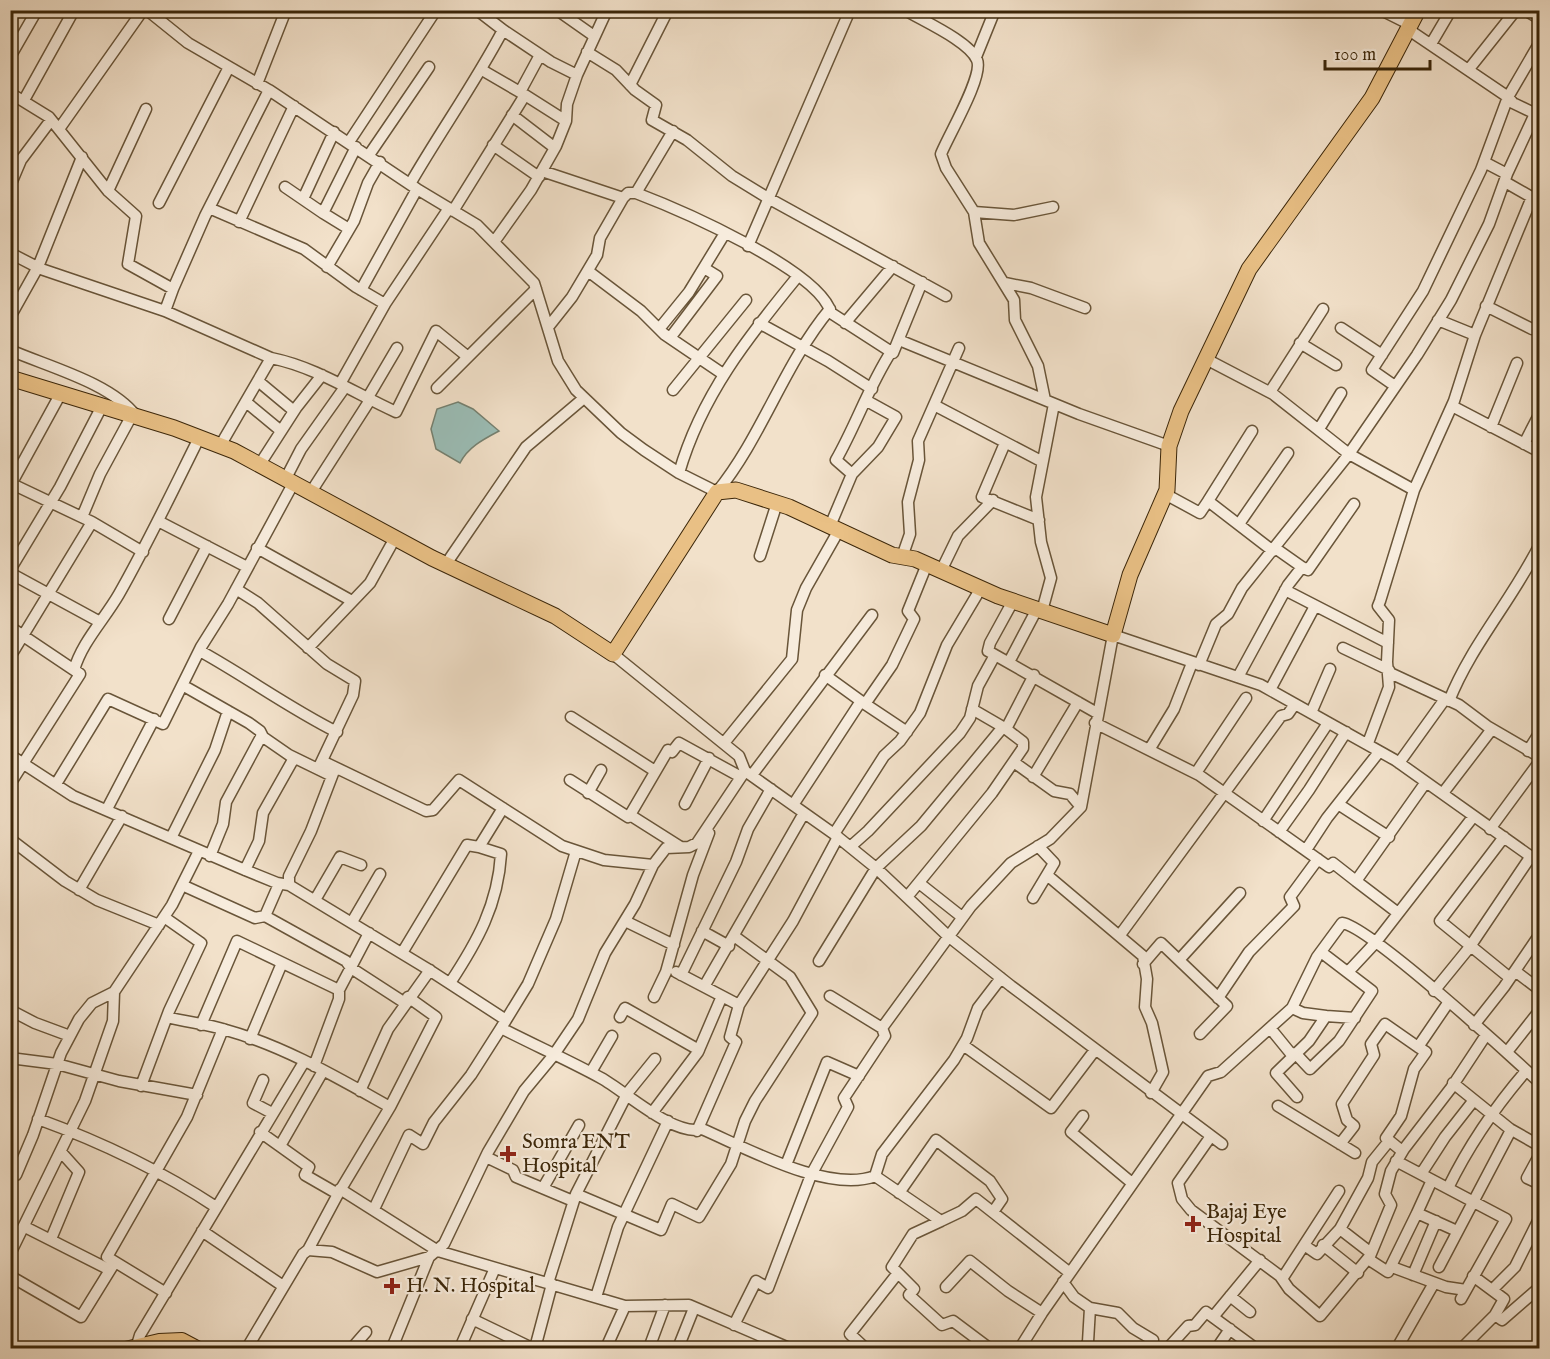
<svg xmlns="http://www.w3.org/2000/svg" width="1550" height="1359" font-family="'IM FELL English',serif">
<style>
.water{fill:#9bbeb7;stroke:#758171;stroke-width:1.5}
.lines{fill:none;stroke-linecap:round;stroke-linejoin:round}
.minor-casing{stroke:#695539;stroke-width:13}
.major-casing{stroke:#3b2609;stroke-width:14}
.highway-casing{stroke:#3b2609;stroke-width:17}
.minor{stroke:#f7ecdd;stroke-width:10}
.major{stroke:#e9c085;stroke-width:12}
.highway{stroke:#e9c085;stroke-width:15}
.poi-dot{fill:#8f2418;stroke:#f7ecdd;stroke-width:2}
.labels{text-anchor:middle;dominant-baseline:central;stroke-width:4.5;stroke-linejoin:round;paint-order:stroke}
.poi-label{font-size:21px;fill:#3b2609;stroke:#f7ecdd;text-anchor:start}
</style>
<rect width="100%" height="100%" fill="#f2e1ca"/>
<filter id="stains"><feTurbulence type="fractalNoise" baseFrequency=".00333" numOctaves="4"/><feColorMatrix values="0 0 0 0 .2 0 0 0 0 .09 0 0 0 0 .02 0 0 0 .5 -.17"/></filter>
<radialGradient id="worn" r=".72"><stop offset=".6" stop-color="#630" stop-opacity="0"/><stop offset="1" stop-color="#630" stop-opacity=".3"/></radialGradient>
<path class="water" d="M458 402 473 409 499 431C484 439 468 447 460 463L436 449 431 429 437 409Z"/>
<g class="lines">
<g class="minor-casing">
<path id="minor" d="M147 10 188 43 269 90 417 189 477 225 534 283 558 361 576 390 621 433 644 450 679 473 717 492C762 437 784 364 830 309
M557 10 594 36
M905 10C923 21 969 41 977 60 984 76 948 136 941 154L946 168 974 212 979 243 1014 300 1015 320 1038 366 1045 400
M1381 10 1411 25
M1525 10 1540 19
M503 30 551 62 577 75
M1409 30 1508 97 1513 103 1538 115
M1431 44 1451 10
M587 52 616 70 635 90 656 105 652 120 687 140 732 176 768 198 946 296
M10 57 37 10
M976 57 995 10
M1469 69 1516 10
M482 70 525 95
M257 84 286 10
M630 85 668 10
M520 92 540 55
M10 93 49 117 108 191 136 216 128 264 173 289 165 311
M24 100 74 10
M512 115 555 148
M59 129 143 10
M349 142 436 10
M493 145 539 177
M369 155 429 67
M1484 162 1507 174
M542 171 623 198
M1505 182 1540 202
M410 184C440 132 475 83 503 30L481 13 483 10
M10 186 21 160 51 120
M285 187 323 213 356 147
M108 191 146 109
M636 193C678 209 820 270 831 313L893 353 922 282
M303 199 334 132
M159 203 229 67
M209 208 304 249 356 287 385 304
M453 211 525 95 566 121
M974 212 1014 215 1053 207
M323 213 349 229
M239 222 294 106
M494 242 531 190 556 146 566 121 567 104 577 75 607 10
M748 246 850 10
M10 253 41 269 165 311 271 358 220 446
M327 267 354 221 368 183 380 162
M588 271 641 311 664 334 723 374
M1005 283 1031 288 1085 308
M173 289 205 216 269 90
M361 290 417 189
M1486 306 1532 329
M10 317 38 267 82 157
M1438 320 1475 335
M759 323 828 361 872 389
M845 323 893 266
M549 326 572 297 597 255 600 238 623 198 628 193H636L673 131
M1341 328 1382 355
M659 329 689 292 725 233
M670 338 717 276 704 268
M899 340 1079 414 1169 446
M1300 343 1336 365
M10 350C49 367 111 383 136 416
M271 358C316 367 354 393 396 412L436 331 468 357
M1206 359 1273 394 1349 454 1414 490
M258 381 294 411
M340 384 385 304 449 208
M1395 386 1372 370 1423 291 1481 170 1508 97 1540 42
M437 388 536 289
M673 390 746 300
M1270 392 1323 309
M367 399 397 348
M246 402 281 431
M934 405 1041 461
M1452 406 1540 452
M10 416H11
M1491 427 1517 363
M1319 429 1341 393
M1252 431 1208 501 1273 551
M1005 443 982 497 1039 520
M1524 444 1540 413
M260 464 296 408 322 375
M679 473C701 396 748 337 798 276
M852 474 836 460C856 425 869 386 891 352
M286 478 301 449 345 387
M10 483 92 522 143 552
M10 486 61 393
M311 492 370 400
M1165 494 1200 513 1208 501
M82 517 100 474 132 415
M158 521 247 567
M1239 524 1288 453
M830 526 852 474 878 447 896 417 867 401
M257 548 352 601
M760 556 777 503
M902 557 910 534 908 502 919 460 918 441 959 348
M446 564 526 447 584 398
M1302 567 1308 570 1354 504
M10 570 60 487 102 406
M941 571 958 536 993 500
M10 573 100 622
M236 589 258 603 327 664 355 681 353 695 318 769
M1285 590 1388 643
M1042 611 1051 578 1041 542 1036 497 1054 404
M169 619 207 546
M10 627 80 674 10 784
M308 648 370 583 395 538
M1343 648 1389 670
M200 651C247 677 289 708 337 732
M995 655 1097 713
M10 657 92 522
M1009 662 1037 609
M1199 665 1216 624 1228 614 1242 588 1349 454 1417 355 1451 300 1489 224 1507 174 1540 103
M74 670C82 642 104 620 119 594 148 543 173 490 199 438
M1390 673 1459 705 1487 726 1540 757
M825 675 865 704 892 665 914 619 908 611 927 564
M1238 677 1288 585 1302 567 1275 548
M184 686 249 723 260 731 263 737 289 755 332 776
M1270 690 1315 606
M1449 701C1471 645 1513 599 1540 544
M865 704 907 732
M972 709 1003 727
M1311 713 1330 669
M571 717 655 771
M1095 723 1199 775 1329 867 1333 863 1356 881
M724 743 792 659 797 610 806 588 839 530
M1368 743 1389 687 1387 662 1389 620 1378 606 1380 601 1414 490 1454 401 1475 335 1532 197
M1149 750 1174 709 1192 663
M1528 751 1540 732
M10 755 73 796 245 870 277 883 289 885 426 968 506 1020 501 1028C534 1045 568 1060 601 1078 625 1091 674 1137 702 1129 746 1148 829 1194 875 1176L941 1221 962 1211 976 1199 1070 1273
M322 761 426 811 433 810 459 780 562 846 604 860 653 865
M1015 763 1054 791 1070 794 1081 807
M1399 763 1445 699
M745 771 834 834 876 868 948 936 1011 986 1222 1144
M1196 773 1246 698
M752 775 872 615
M1033 777 1078 702
M570 780 628 817 630 815
M56 784 108 699 163 724 201 647 228 604 294 482
M588 793 601 770
M1443 793 1492 729
M685 804 709 758
M1338 804 1389 837
M793 805 861 701
M107 809 154 719
M1263 821 1328 723
M1490 829 1540 761
M1279 832 1309 790 1346 732
M834 834 884 756 900 741 920 713 947 645 981 588
M1504 837 1440 921 1510 978
M171 838 215 750 228 711
M10 839 65 881 97 900 159 925
M679 846 630 815 668 750 672 752 679 743 741 777
M850 847 868 831 960 733 970 718 978 686 995 655 988 651 990 643 1013 601
M1306 850 1327 818 1379 752
M210 856 223 824 226 802 262 735
M245 870 259 841 263 813 294 758
M1047 875 1143 956 1147 979 1145 1007 1152 1023 1163 1072 1151 1093
M919 883 962 917
M279 884 265 916 346 961 351 968 405 1003
M182 885 255 918 265 916
M289 885V876L311 831 334 771
M79 890 122 816
M907 897 992 793 1023 748V742L1006 729 1034 675
M1033 898 1054 863 1038 846
M315 900 340 857 361 865
M1398 913 1356 881 1426 782
M625 921 674 945
M352 922 380 874
M702 931 729 946
M1120 935 1281 716 1288 714 1295 704
M402 953 467 845 479 847 503 808
M1179 960 1240 893
M819 961 876 868 921 826 1003 727 1006 729
M1143 964 1161 943 1227 1006 1200 1034
M1515 971 1540 990
M676 972 739 1005
M1348 972 1376 942 1473 817
M681 975 736 862 748 829 771 789
M450 983C477 942 498 905 501 854L479 847
M705 985 804 813
M1434 991 1469 948 1531 856
M830 996 882 1028
M654 997 666 972 693 875 709 833
M1218 998 1249 952 1294 906 1290 897 1318 859
M1292 1008 1303 1013 1326 1016
M10 1010 35 1023 70 1036
M167 1017C186 1022 207 1024 226 1030 284 1046 338 1078 390 1107L338 1194 308 1250
M620 1017 625 1008 699 1050
M506 1020 528 984 556 919 576 851
M201 1025 237 941 339 990
M1474 1025 1504 987 1540 934
M1270 1028 1292 1055
M250 1039 282 963
M963 1045 1051 1108 1095 1050
M1507 1052 1540 1010
M1295 1053 1310 1069 1339 1041 1372 991 1321 952
M10 1058 57 1064 119 1081 197 1095
M314 1066 339 999V990L369 933
M591 1072 612 1036
M263 1080 253 1103 272 1113
M1453 1083 1510 1129 1540 1146
M141 1086 169 1011 201 943 164 917
M360 1091 388 1029 430 970
M625 1096 655 1059
M1297 1097 1276 1073 1309 1041 1326 1016 1355 1018
M1278 1106 1355 1153
M390 1107 436 1017 408 997
M652 1113 698 1052 722 996
M1083 1116 1071 1132 1132 1183
M38 1119C101 1142 160 1170 216 1207
M697 1131 736 1042 730 1037 739 1005 793 921 838 837
M260 1132 309 1167 305 1175 338 1194
M1211 1136 1178 1183 1182 1199 1191 1210 1280 1276 1289 1289 1320 1316 1370 1256 1391 1205 1385 1194 1391 1171 1404 1149 1451 1088 1486 1035
M1340 1144 1354 1126 1347 1120 1342 1104 1374 1055 1371 1044 1385 1024 1418 1047
M280 1146 323 1071
M1402 1151 1386 1138 1401 1116 1414 1069 1426 1052 1418 1047 1448 1003
M1540 1154 1527 1178 1540 1184
M486 1157 513 1170 516 1177 573 1201
M1396 1161 1506 1219 1461 1299
M786 1165 827 1062 859 1076
M1421 1174 1445 1137 1474 1100
M16 1175 33 1135 61 1053 79 1019 92 1003 114 992 172 905 199 851
M875 1176 882 1154 954 1060 967 1038 978 1008 1001 978
M543 1188 579 1125
M1448 1188C1469 1145 1495 1107 1526 1071
M340 1189 438 1251 625 1306 689 1305 789 1348
M899 1193 936 1140 990 1181 1002 1199 993 1212
M576 1194 661 1230 672 1204 699 1217 731 1164 745 1121 755 1101 812 1013 790 977 734 936
M374 1209 409 1135 423 1144 434 1122 471 1075 501 1028
M1417 1213 1432 1180
M941 1221 913 1234 892 1267 914 1289 909 1295 942 1325 953 1321 989 1348
M25 1227 110 1270
M1340 1229 1371 1253
M202 1231 283 1286
M51 1239 79 1172 61 1152
M1304 1245 1317 1254 1340 1229 1368 1178 1372 1162 1389 1141
M1323 1245 1358 1273
M10 1254 85 1101 113 1021 114 992
M1368 1259 1388 1272 1417 1213 1457 1231
M1392 1267 1446 1287 1466 1290
M1439 1267 1511 1130
M1413 1275 1436 1221
M10 1276 81 1317 115 1262
M1282 1279 1339 1191
M1063 1282 1074 1297 1090 1308 1118 1313 1133 1328 1153 1340
M548 1283 576 1194 626 1096
M946 1287 970 1261 1008 1291 1042 1313
M1492 1290 1515 1267 1540 1217
M166 1293 107 1257 187 1117 223 1029
M1230 1296 1250 1312
M596 1297 618 1227 668 1121
M1495 1315 1502 1320 1540 1287
M1213 1317 1260 1260
M472 1319 532 1348
M734 1325 756 1281 768 1288 811 1175 848 1107 844 1098 885 1036 882 1028 971 906 1011 863 1050 839 1081 807 1113 635 1261 685 1395 760 1540 863
M137 1345 140 1335 304 1062
M247 1348 303 1254 308 1250 332 1252 377 1272 429 1257 444 1244 488 1152 524 1091 553 1056 578 1019 605 953 635 904 653 865 666 848 689 847 697 843 745 771 739 756 613 654
M352 1348 366 1332
M392 1348 429 1257
M460 1348 495 1268
M535 1348 552 1284
M606 1348 625 1306
M649 1348 665 1305
M678 1348 694 1308
M865 1348 850 1334 898 1273
M1020 1348 1042 1313 1208 1076 1221 1072 1292 1008 1317 957 1342 923C1369 926 1512 1057 1540 1083
M1084 1348 1088 1342 1090 1308
M1168 1348 1188 1326 1195 1325 1206 1312 1255 1348
M1217 1348 1230 1329
M1397 1348 1434 1283
M1462 1348 1495 1315 1504 1299 1473 1276"/>
</g>
<g class="major-casing">
<path id="major" d="M125 1348 159 1340 182 1339 199 1348"/>
</g>
<g class="highway-casing">
<path id="highway" d="M10 378 174 428 234 451 432 558 555 616 613 654 717 492 736 490 789 507 892 555 915 559 998 596 1113 635 1130 575 1167 490 1169 446 1181 411 1249 269 1372 98 1418 10"/>
</g>
<use href="#minor" class="minor"/>
<use href="#major" class="major"/>
<use href="#highway" class="highway"/>
</g>
<g class="poi-dot">
<path d="M505 1145h6v6h6v6h-6v6h-6v-6h-6v-6h6z"/>
<path d="M1190 1215h6v6h6v6h-6v6h-6v-6h-6v-6h6z"/>
<path d="M389 1277h6v6h6v6h-6v6h-6v-6h-6v-6h6z"/>
</g>
<g class="labels">
<g class="poi-label">
<text x="522" y="1142">Somra ENT<tspan x="522" dy="24">Hospital</tspan></text>
<text x="1206" y="1212">Bajaj Eye<tspan x="1206" dy="24">Hospital</tspan></text>
<text x="406" y="1286">H. N. Hospital</text>
</g>
</g>
<rect width="1550" height="1359" fill="none" stroke="#f2e1ca" stroke-width="36"/>
<rect x="12" y="12" width="1526" height="1335" fill="none" stroke="#3b2609" stroke-width="3"/>
<rect x="18" y="18" width="1514" height="1323" fill="none" stroke="#3b2609" stroke-width="1.5"/>
<path d="M1325 60v9h105v-9" fill="none" stroke="#3b2609" stroke-width="3"/>
<text x="1334" y="60" font-size="18" fill="#3b2609" stroke="#f7ecdd" stroke-width="4.5" paint-order="stroke">100 m</text>
<rect width="100%" height="100%" filter="url(#stains)"/>
<rect width="100%" height="100%" fill="url(#worn)"/>
</svg>
